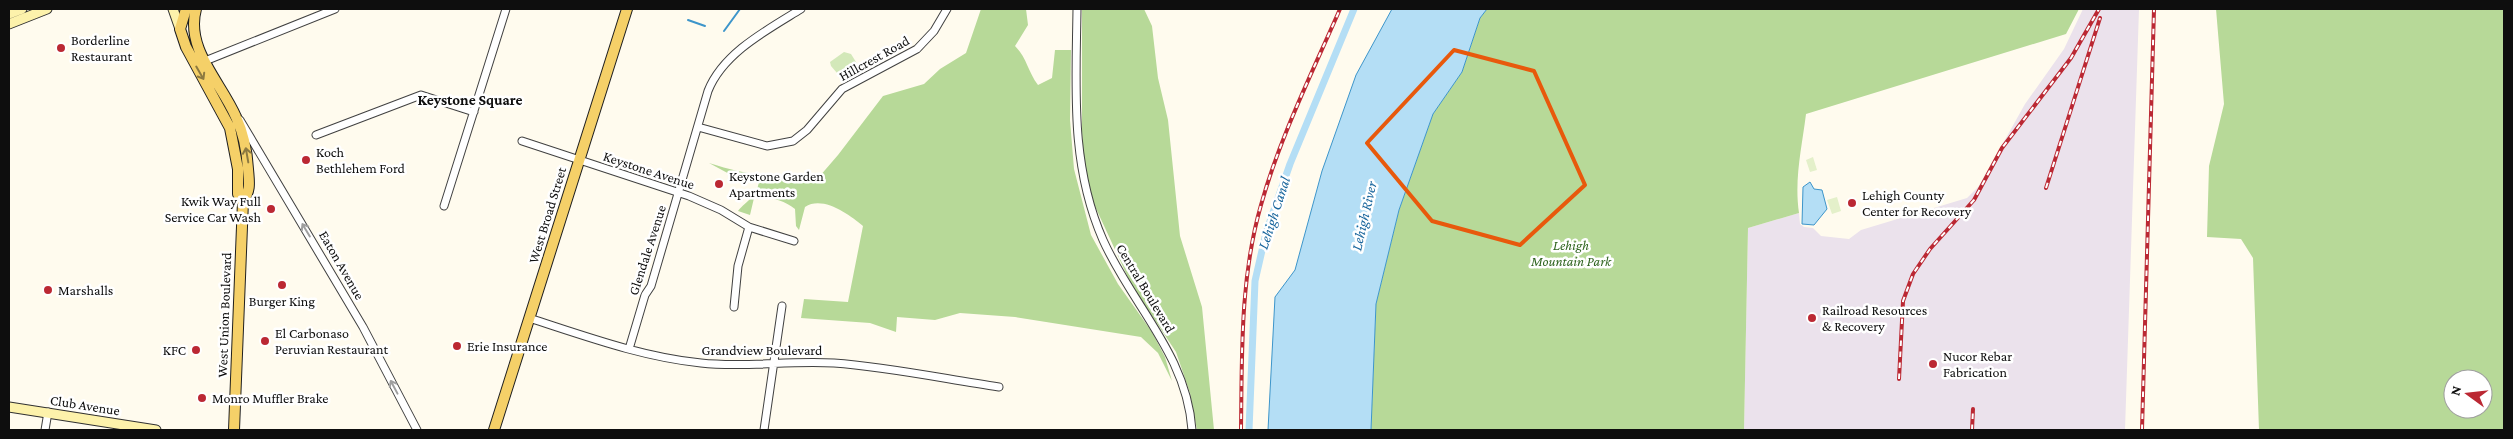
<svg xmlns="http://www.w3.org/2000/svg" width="2513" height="439" font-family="'Crimson Pro',serif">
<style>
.industrial{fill:#ebe2ec}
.green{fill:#d3e8b9}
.forest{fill:#b7d998;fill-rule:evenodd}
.pitch{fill:#e4f0ca}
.water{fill:#b4def5;stroke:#3d95ca}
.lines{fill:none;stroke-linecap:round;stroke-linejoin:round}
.stream{stroke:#3d95ca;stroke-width:2}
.canal{stroke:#b4def5;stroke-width:7}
.street-casing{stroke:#414141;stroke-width:9}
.secondary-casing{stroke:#303030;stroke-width:11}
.primary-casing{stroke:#1f1f1f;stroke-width:12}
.street{stroke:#fff;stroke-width:7}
.secondary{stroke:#fdf2ab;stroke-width:9}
.primary{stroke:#f5d068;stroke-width:10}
.rail-casing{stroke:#bb2833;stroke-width:4}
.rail{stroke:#fff;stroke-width:2;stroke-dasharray:5.5;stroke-linecap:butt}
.oneway{stroke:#8d7940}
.oneway2{stroke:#9f9f9f}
.marked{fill:none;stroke:#e8590c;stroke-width:4;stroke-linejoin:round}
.poi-dot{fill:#bb2833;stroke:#fff;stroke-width:2}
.labels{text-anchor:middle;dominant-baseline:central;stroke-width:5;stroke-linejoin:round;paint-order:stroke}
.poi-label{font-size:14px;fill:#0e0e0e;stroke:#fff;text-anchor:start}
.street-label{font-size:14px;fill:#0e0e0e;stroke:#fff}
.park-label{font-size:14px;font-style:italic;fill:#2f641f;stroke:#fff}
.neighbourhood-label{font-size:15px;font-weight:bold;fill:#0e0e0e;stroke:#fff}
.water-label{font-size:15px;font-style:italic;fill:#19669d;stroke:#fff}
</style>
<rect width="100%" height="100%" fill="#fffbee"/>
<path class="industrial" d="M2083 9H2139L2125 430H1744L1748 228 1799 213 1800 224 1804 227 1813 228 1821 236 1849 239 1861 230 1967 198 1979 186 2025 104 2064 49Z"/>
<path class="green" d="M844 52 851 54 861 70 843 80 831 66 830 62Z"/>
<path class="forest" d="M981 9H1026L1028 25 1015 46C1027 58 1028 72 1038 85L1052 78 1055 50H1071L1070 120 1074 169 1091 235 1118 284 1152 332 1165 357 1172 381 1158 353 1141 337 1015 317 960 313 935 320 897 317 896 332 870 323 801 318 804 299 848 302 863 226C850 215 823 195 805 207L799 230 796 226 795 209C783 200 770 196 754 198L750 215 738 211C747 200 757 197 759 181L733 176 709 163C749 176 777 178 819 177L838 155 883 96 924 84 940 69 966 53Z
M1082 9H1144L1152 26 1158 78 1168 120 1180 236 1202 307 1214 430H1197L1190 393 1176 352 1131 284 1093 202 1085 173 1082 131Z
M1487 9H2079L2066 34 1806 114C1802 147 1794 179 1799 213L1748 228 1744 430H1371L1376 304 1399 210 1433 114 1462 72 1480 18Z
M2216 9H2503L2504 430H2259L2253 258 2241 239 2207 237 2209 166 2224 104ZM2453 379H2483V409H2453Z"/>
<path class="pitch" d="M1813 157 1817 170 1810 172 1806 160Z
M1837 197 1841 211 1832 214 1827 200Z"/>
<path class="water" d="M1392 9H1487L1480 18 1462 72 1433 114 1399 210 1376 304 1371 430H1268L1275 297 1295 270 1322 171 1356 75Z
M1810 182 1814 189 1822 190 1827 209 1814 225 1802 224 1803 187Z"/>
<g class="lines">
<path class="stream" d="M688 20 705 26
M724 31 740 9"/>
<path class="canal" d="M1249 430 1255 281 1266 233 1290 164 1354 9"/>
<g class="street-casing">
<path id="street" d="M1077 9C1076 88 1070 165 1103 240 1132 305 1187 355 1192 430
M205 61 335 9
M240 120 363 327 417 430
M698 127 767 146 793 141 807 130 842 89 917 49 934 31 947 9
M316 135 421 95 474 112
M522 141 689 196 721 210 749 227 794 241
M444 206 506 9
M734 307 738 266 749 227
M529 318C585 336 642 357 701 363 746 368 789 360 834 363 889 367 945 379 999 387
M629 349 645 295 651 286 708 91C723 53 767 30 801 9
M45 430 48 412
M764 430 782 306"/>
</g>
<g class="secondary-casing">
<path id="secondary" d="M173 9 180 29
M9 14 22 9
M9 24 47 9
M9 407 156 430"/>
</g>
<g class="primary-casing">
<path id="primary" d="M186 9 180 29 186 47 230 128 238 169V194L243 201
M196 9C185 49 221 82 236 117 243 132 247 152 248 169 249 182 251 190 243 201L234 430
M494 430 627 9"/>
</g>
<use href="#street" class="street"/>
<use href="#secondary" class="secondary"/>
<use href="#primary" class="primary"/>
<g class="rail-casing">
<path id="rail" d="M2046 188 2100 18
M1899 379 1903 301 1913 274 1930 249 1974 200 2002 148 2071 58 2099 9
M1241 430C1242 355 1240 278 1261 205 1280 137 1312 73 1340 9
M1972 430 1973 409
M2142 430 2154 9"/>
</g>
<use href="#rail" class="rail"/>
</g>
<defs><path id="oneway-shaft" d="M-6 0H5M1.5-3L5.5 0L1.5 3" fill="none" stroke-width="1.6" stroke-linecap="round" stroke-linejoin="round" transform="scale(1.25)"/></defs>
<g class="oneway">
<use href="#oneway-shaft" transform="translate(200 73) rotate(60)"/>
<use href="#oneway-shaft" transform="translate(247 155) rotate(-100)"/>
</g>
<g class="oneway2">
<use href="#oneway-shaft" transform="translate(306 230) rotate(-121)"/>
<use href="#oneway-shaft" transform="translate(394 387) rotate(-118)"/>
</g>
<path class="marked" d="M1454 50 1534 71 1585 185 1520 245 1432 221 1367 143Z"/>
<g class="poi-dot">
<circle cx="61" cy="48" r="5"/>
<circle cx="306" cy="160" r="5"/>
<circle cx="719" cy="184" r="5"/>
<circle cx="1852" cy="203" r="5"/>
<circle cx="271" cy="209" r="5"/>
<circle cx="282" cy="285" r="5"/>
<circle cx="48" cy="290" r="5"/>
<circle cx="1812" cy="318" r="5"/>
<circle cx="265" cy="341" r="5"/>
<circle cx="457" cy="346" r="5"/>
<circle cx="196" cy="350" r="5"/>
<circle cx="1933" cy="364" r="5"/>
<circle cx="202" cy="398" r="5"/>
</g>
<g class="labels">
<g class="poi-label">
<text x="71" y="40">Borderline<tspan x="71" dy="16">Restaurant</tspan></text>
<text x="316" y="152">Koch<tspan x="316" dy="16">Bethlehem Ford</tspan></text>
<text x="729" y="176">Keystone Garden<tspan x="729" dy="16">Apartments</tspan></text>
<text x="1862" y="195">Lehigh County<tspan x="1862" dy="16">Center for Recovery</tspan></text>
<text x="261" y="201" text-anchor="end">Kwik Way Full<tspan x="261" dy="16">Service Car Wash</tspan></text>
<text x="58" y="290">Marshalls</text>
<text x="282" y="301" text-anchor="middle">Burger King</text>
<text x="1822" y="310">Railroad Resources<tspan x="1822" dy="16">&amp; Recovery</tspan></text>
<text x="275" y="333">El Carbonaso<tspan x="275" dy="16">Peruvian Restaurant</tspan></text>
<text x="467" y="346">Erie Insurance</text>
<text x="186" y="350" text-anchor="end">KFC</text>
<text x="1943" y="356">Nucor Rebar<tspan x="1943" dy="16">Fabrication</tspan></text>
<text x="212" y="398">Monro Muffler Brake</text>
</g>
<g class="street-label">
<text transform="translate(874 58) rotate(-29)">Hillcrest Road</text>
<text transform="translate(649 170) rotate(18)">Keystone Avenue</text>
<text transform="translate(547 215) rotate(-73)">West Broad Street</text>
<text transform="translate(647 250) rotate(-72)">Glendale Avenue</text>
<text transform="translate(342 265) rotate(60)">Eaton Avenue</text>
<text transform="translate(1146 288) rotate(59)">Central Boulevard</text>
<text transform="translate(224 315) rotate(-88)">West Union Boulevard</text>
<text x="762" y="350">Grandview Boulevard</text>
<text transform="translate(85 405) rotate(9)">Club Avenue</text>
</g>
<g class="park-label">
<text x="1571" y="245">Lehigh<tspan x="1571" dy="16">Mountain Park</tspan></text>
</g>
<g class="neighbourhood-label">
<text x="470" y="100">Keystone Square</text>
</g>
<g class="water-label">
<text transform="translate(1274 213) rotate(-72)">Lehigh Canal</text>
<text transform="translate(1364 216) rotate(-77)">Lehigh River</text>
</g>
</g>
<rect width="2513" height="439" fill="none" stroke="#0e0e0e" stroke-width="20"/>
<g transform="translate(2468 394) rotate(285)"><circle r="24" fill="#ffffff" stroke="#9f9f9f"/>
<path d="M0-4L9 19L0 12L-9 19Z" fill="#bb2833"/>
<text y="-8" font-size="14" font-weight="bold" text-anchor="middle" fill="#0e0e0e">N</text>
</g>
</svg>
